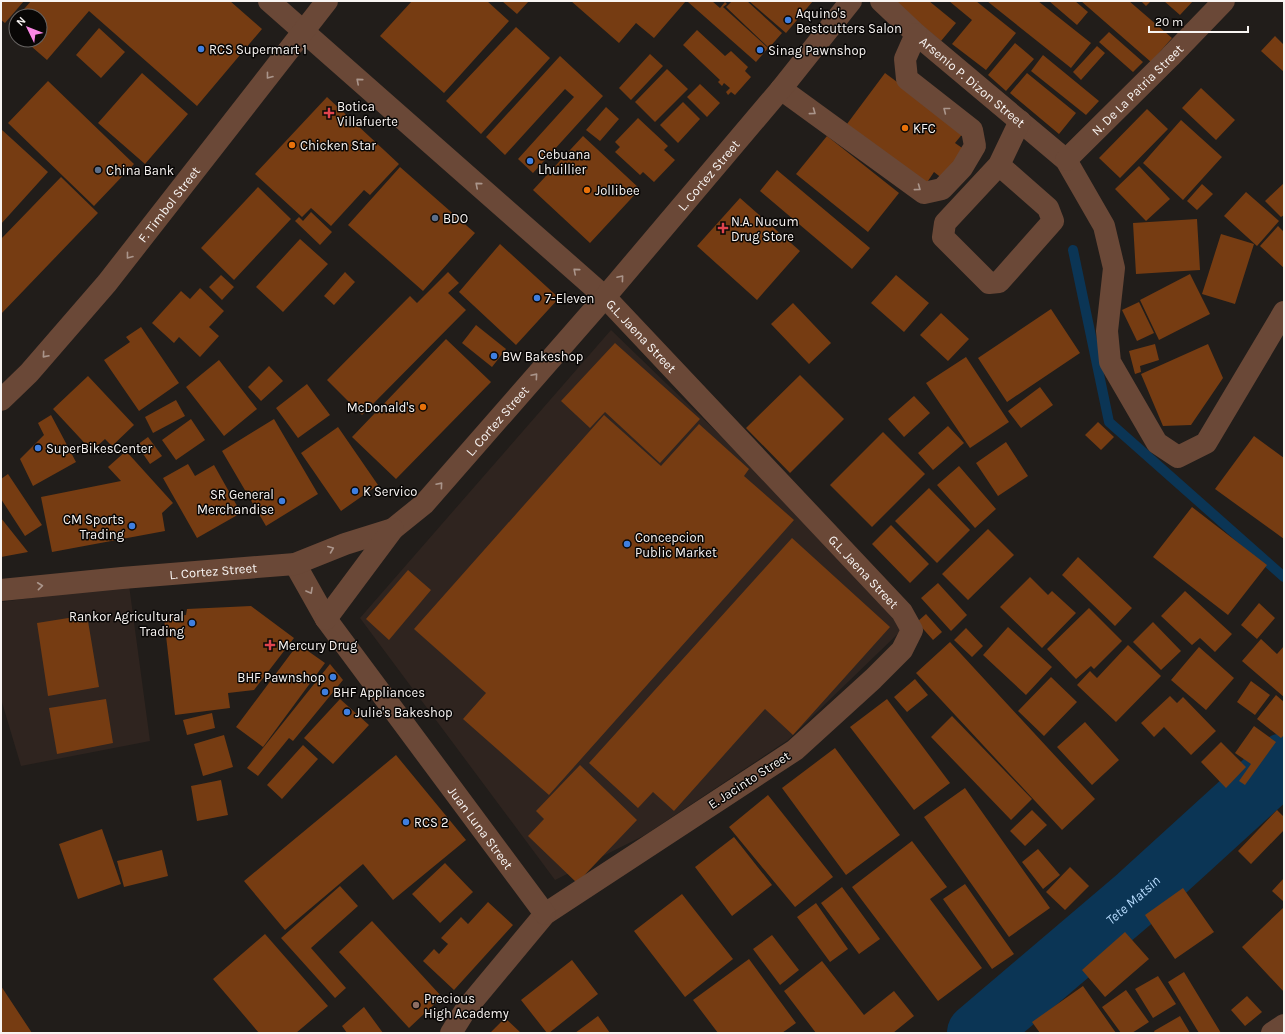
<svg xmlns="http://www.w3.org/2000/svg" width="1285" height="1034" font-family="Karla,sans-serif">
<style>
.built{fill:#2f241f}
.lines{fill:none;stroke-linecap:round;stroke-linejoin:round}
.stream{stroke:#0b3555;stroke-width:10}
.river{stroke:#0b3555;stroke-width:60}
.building{fill:#763c12}
.minor{stroke:#6a4837;stroke-width:22}
.oneway{stroke:#aa958b}
.shop-dot{fill:#3f7fe0;stroke:#090706;stroke-width:1.5}
.health-dot{fill:#e0444e;stroke:#090706;stroke-width:1.5}
.food-dot{fill:#e8710a;stroke:#090706;stroke-width:1.5}
.service-dot{fill:#5c6f8a;stroke:#090706;stroke-width:1.5}
.education-dot{fill:#8d6e63;stroke:#090706;stroke-width:1.5}
.labels{text-anchor:middle;dominant-baseline:central;stroke-width:3;stroke-linejoin:round;paint-order:stroke}
.poi-label{font-size:13px;fill:#f8f4f2;stroke:#090706;text-anchor:start}
.street-label{font-size:13px;fill:#f8f4f2;stroke:#090706}
.water-label{font-size:14px;font-style:italic;fill:#b9ddff;stroke:#090706}
</style>
<rect width="100%" height="100%" fill="#211d1a"/>
<path class="built" d="M611 330 756 470 909 623 788 740 645 835 555 880 360 618Z
M129 585 150 741 21 766 1 699V602Z"/>
<g class="lines">
<path class="stream" d="M1073 250 1109 422 1284 577"/>
<path class="river" id="s1" d="M977 1033 1138 896 1284 763"/>
</g>
<path class="building" d="M1 1H24L5 23 1 20Z
M31 1H230L262 29 197 106 89 11 47 60 24 40H40V16H18Z
M412 1H487L509 21 444 93 380 36Z
M502 1H529L517 14Z
M571 1H686L654 38 636 23 619 43Z
M690 1H712L720 8 725 2 727 4 723 7 768 48 756 62 688 2Z
M732 1H747L782 33 769 48 726 7Z
M749 1H813L786 33Z
M897 1H929L956 23 941 41 895 3Z
M949 1H976L1016 33 986 70 952 44 972 20Z
M987 1H1038L1091 43 1071 68Z
M1049 1H1075L1088 12 1077 25Z
M1081 1H1129L1172 38 1151 62Z
M1141 1H1151L1146 6Z
M1164 1H1193L1180 15Z
M16 19V33L9 27Z
M516 27 550 58 481 134 446 101Z
M99 28 125 52 101 78 76 55Z
M697 30 725 56 731 51 748 67 745 71 751 77 735 95 731 92 728 95 726 92 730 88 724 83 722 86 718 82 720 80 683 45Z
M1109 32 1143 62 1133 72 1099 42Z
M1275 36 1284 45V72L1261 51Z
M1015 43 1034 59 1006 91 988 75Z
M1097 46 1105 53 1081 80 1073 72Z
M650 54 663 66 631 100 619 88Z
M1043 55 1099 101 1086 115 1031 71Z
M560 56 603 96 533 173 518 159 574 97 565 89 505 155 486 137Z
M667 69 688 89 655 122 635 102Z
M142 73 188 114 145 164 98 123Z
M885 73 964 132 955 143 965 150 943 179 934 172 926 184 847 124Z
M1027 73 1076 113 1059 134 1010 93Z
M48 81 134 164 94 206 8 123Z
M700 84 720 103 707 117 687 97Z
M1201 88 1235 120 1216 140 1182 108Z
M327 97 399 164 370 195 364 190 331 226 311 208 302 217 255 174Z
M683 102 700 119 678 143 660 125Z
M606 107 619 119 600 141 586 130Z
M1147 109 1168 129 1120 178 1099 158Z
M638 118 668 146 664 150 675 160 654 182 643 172 640 175 615 152 620 147 615 142Z
M1181 120 1222 157 1183 200 1143 163Z
M1 129 48 172 1 224Z
M583 136 640 189 590 243 533 190Z
M827 136 899 193 868 232 796 174Z
M1139 166 1170 199 1146 221 1115 189Z
M400 167 475 233 423 291 348 225Z
M777 170 870 248 852 269 760 191Z
M61 177 98 213 1 314V239Z
M1284 183V215L1281 217 1265 201Z
M1202 184 1213 194 1197 210 1187 201Z
M258 187 291 219 234 280 201 248Z
M1246 192 1279 221 1257 246 1224 216Z
M740 198 800 251 757 300 697 246Z
M311 212 332 232 320 245 295 221 299 217 303 221Z
M1197 219 1200 270 1136 274 1133 223Z
M1278 226 1284 232V268L1260 246Z
M1221 234 1254 244 1235 304 1202 294Z
M300 239 328 264 283 312 256 287Z
M500 244 559 298 516 345 459 292Z
M345 272 355 282 334 305 324 296Z
M448 272 459 283 448 293 466 310 362 415 327 380 410 296 417 303Z
M1190 274 1210 314 1159 340 1140 300Z
M221 275 234 287 222 300 209 287Z
M896 275 929 303 904 332 871 303Z
M200 288 224 311 209 327 219 336 200 357 179 337 174 343 152 323 181 291 190 299Z
M1139 302 1154 333 1137 341 1122 310Z
M793 303 831 343 809 364 771 324Z
M1051 309 1080 353 1007 402 978 358Z
M941 313 969 339 948 361 920 335Z
M476 325 506 349 492 367 462 343Z
M141 327 179 383 139 411 104 360 130 342 126 337Z
M446 339 491 382 396 479 352 437Z
M615 343 700 419 660 463 605 412 590 428 561 401Z
M1155 344 1159 360 1140 366 1141 372 1135 374 1129 351Z
M1208 344 1223 378 1191 425 1163 426 1141 374Z
M966 357 1009 422 970 448 926 383Z
M219 360 257 409 224 436 186 387Z
M269 366 283 381 261 401 248 387Z
M800 375 844 419 790 473 746 428Z
M88 376 134 425 112 446 105 439 92 451 53 409Z
M307 384 330 415 298 438 276 408Z
M1040 387 1053 405 1021 428 1008 411Z
M914 396 930 413 904 437 888 419Z
M176 400 185 416 153 433 145 417Z
M51 415 76 462 33 486 20 459 44 435 38 423Z
M604 415 661 466 699 424 749 469 744 476 794 520 549 795 463 719 486 693 414 629Z
M191 419 205 440 176 460 162 440Z
M274 419 318 494 266 526 222 451Z
M1098 422 1114 437 1101 450 1085 435Z
M948 426 964 443 933 470 918 453Z
M338 427 378 485 341 511 301 453Z
M883 432 925 474 872 527 830 485Z
M1254 436 1284 458V539L1215 489Z
M148 437 162 456 150 464 137 445Z
M1006 442 1028 476 998 496 976 463Z
M126 451 173 503 162 513 165 531 52 552 41 497 121 481 108 467Z
M188 464 195 476 214 465 241 513 197 538 163 478Z
M959 466 996 509 975 528 937 485Z
M8 474 42 525 25 536 1 499V479Z
M929 488 970 530 937 563 895 521Z
M1192 507 1267 565 1228 615 1153 557Z
M1 518 28 552 1 557Z
M891 525 929 564 910 583 872 544Z
M988 529 1014 555 968 600 942 574Z
M792 538 890 627 793 735 765 709 674 811 653 792 638 808 589 763Z
M1078 557 1132 608 1115 626 1062 575Z
M408 570 431 590 389 640 366 619Z
M1030 577 1048 595 1052 591 1076 613 1042 648 1000 607Z
M938 583 967 615 951 631 921 598Z
M1185 591 1232 634 1215 652 1200 638 1192 645 1161 616Z
M1259 603 1275 618 1257 639 1241 625Z
M251 606 294 638 254 690 228 693 230 708 175 715 164 618 186 615 187 609Z
M1089 608 1122 641 1094 669 1091 666 1076 679 1047 649Z
M926 614 942 632 933 640 917 622Z
M87 615 99 687 48 696 37 623Z
M1153 622 1181 651 1161 670 1133 642Z
M1008 627 1052 667 1026 695 983 655Z
M966 628 983 646 972 657 954 640Z
M1261 639 1277 654 1284 646V697L1242 661Z
M950 642 1095 799 1062 830 916 673Z
M298 644 325 663 263 747 236 727Z
M1128 645 1161 676 1116 722 1077 685 1090 671 1097 678Z
M1199 647 1234 678 1206 710 1171 680Z
M330 664 343 680 293 741 289 738 258 776 247 768Z
M1051 677 1077 702 1044 736 1018 711Z
M915 679 928 695 907 712 894 697Z
M1251 681 1270 695 1255 715 1237 702Z
M1276 695 1284 702V735L1281 738 1257 719Z
M1170 696 1177 703 1183 697 1216 731 1191 755 1164 727 1154 737 1141 723Z
M106 699 113 743 57 754 49 708Z
M340 699 369 725 333 764 304 738Z
M887 699 950 783 914 810 850 727Z
M212 713 215 728 187 735 183 720Z
M952 716 1032 799 1011 820 931 737Z
M1085 722 1119 760 1092 785 1057 747Z
M1254 726 1276 742 1245 785 1239 781 1251 764 1235 753Z
M224 735 233 767 203 776 194 744Z
M1221 742 1246 767 1226 788 1201 762Z
M303 745 318 759 282 799 267 785Z
M835 748 900 835 846 875 782 788Z
M396 755 466 840 393 900 363 864 285 930 244 881Z
M580 765 637 820 577 883 528 836 544 819 536 811Z
M221 780 228 815 197 821 191 786Z
M965 788 1050 908 1009 937 924 817Z
M768 795 833 877 795 907 729 827Z
M1032 810 1047 825 1025 846 1010 831Z
M1277 810 1284 817V830L1251 864 1238 851Z
M102 829 121 884 78 899 59 844Z
M734 837 772 885 732 916 695 867Z
M912 841 947 887 930 899 982 968 938 1001 852 887Z
M1038 849 1060 875 1043 889 1022 862Z
M162 850 168 876 124 887 117 861Z
M445 863 473 892 440 923 412 894Z
M1070 867 1089 886 1065 910 1046 892Z
M1284 878V902L1272 891Z
M965 884 1014 954 992 969 943 899Z
M340 886 358 906 311 948 346 988 335 998 281 938Z
M842 887 880 939 859 954 821 903Z
M1183 888 1214 932 1175 959 1145 915Z
M682 894 733 959 685 997 634 931Z
M488 902 513 925 454 990 423 961 434 949 439 954 448 944 441 938 461 917 468 924Z
M816 903 848 949 830 962 797 917Z
M1283 908 1284 910V992L1242 947Z
M372 921 442 997 409 1028 339 952Z
M1125 932 1149 959 1105 997 1082 970Z
M265 934 328 1006 296 1033H259L213 979Z
M772 935 799 970 780 985 753 949Z
M749 959 796 1023 782 1033H718L693 1000Z
M572 960 598 994 549 1033H547L521 1000Z
M822 961 864 1015 894 991 914 1016 893 1033H816L784 991Z
M1184 972 1221 1033H1199L1168 982Z
M1158 976 1176 1004 1153 1018 1135 989Z
M1 986 32 1033H1Z
M1083 986 1116 1033H1040L1032 1022Z
M1126 990 1149 1022 1132 1033H1121L1102 1007Z
M1247 996 1262 1012 1245 1026 1231 1010Z
M364 1007 383 1033H347L342 1026Z
M598 1016 610 1033H575Z
M1180 1016 1190 1033H1155L1154 1031Z
M505 1018 521 1033 491 1032Z"/>
<g class="lines">
<g class="minor">
<path id="s2" d="M269 1 605 297 902 612 912 630 902 650 873 679 795 750 545 914 466 1009 451 1033"/>
<path id="s3" d="M881 1 916 34 1066 160 1104 226 1114 268 1107 331 1110 362 1157 443 1178 457 1206 443 1284 312"/>
<path d="M781 89 924 193 942 189 962 168 975 146 972 130 907 79 905 59 916 34"/>
<path id="s4" d="M1066 160 1170 57 1224 1"/>
<path d="M999 165 1048 208 1053 221 999 282 989 283 943 237 945 223 999 165 1020 121"/>
<path id="s5" d="M1 400 29 373 107 283 327 1"/>
<path id="s6" d="M295 564 326 619 545 914"/>
<path id="s7" d="M1 590 122 578 295 564 345 544 393 529 424 504 605 297 781 89 851 1"/>
<path d="M326 619 393 529"/>
<path d="M1272 1033 1284 1025"/>
</g>
</g>
<defs><path id="oneway-chevron" d="M-2-3.5L2.5 0L-2 3.5" fill="none" stroke-width="1.6" stroke-linecap="round" stroke-linejoin="round"/></defs>
<g class="oneway">
<use href="#oneway-chevron" transform="translate(269 76) rotate(128)"/>
<use href="#oneway-chevron" transform="translate(359 81) rotate(-139)"/>
<use href="#oneway-chevron" transform="translate(946 110) rotate(-142)"/>
<use href="#oneway-chevron" transform="translate(813 112) rotate(36)"/>
<use href="#oneway-chevron" transform="translate(478 185) rotate(-139)"/>
<use href="#oneway-chevron" transform="translate(918 188) rotate(36)"/>
<use href="#oneway-chevron" transform="translate(129 256) rotate(128)"/>
<use href="#oneway-chevron" transform="translate(576 271) rotate(-139)"/>
<use href="#oneway-chevron" transform="translate(621 278) rotate(-50)"/>
<use href="#oneway-chevron" transform="translate(45 355) rotate(131)"/>
<use href="#oneway-chevron" transform="translate(535 376) rotate(-49)"/>
<use href="#oneway-chevron" transform="translate(440 485) rotate(-49)"/>
<use href="#oneway-chevron" transform="translate(331 549) rotate(-22)"/>
<use href="#oneway-chevron" transform="translate(40 586) rotate(-6)"/>
<use href="#oneway-chevron" transform="translate(310 591) rotate(61)"/>
</g>
<g class="shop-dot">
<circle cx="788" cy="20" r="4"/>
<circle cx="201" cy="49" r="4"/>
<circle cx="760" cy="50" r="4"/>
<circle cx="530" cy="161" r="4"/>
<circle cx="537" cy="298" r="4"/>
<circle cx="494" cy="356" r="4"/>
<circle cx="38" cy="448" r="4"/>
<circle cx="355" cy="491" r="4"/>
<circle cx="282" cy="501" r="4"/>
<circle cx="132" cy="526" r="4"/>
<circle cx="627" cy="544" r="4"/>
<circle cx="192" cy="623" r="4"/>
<circle cx="333" cy="677" r="4"/>
<circle cx="325" cy="692" r="4"/>
<circle cx="347" cy="712" r="4"/>
<circle cx="406" cy="822" r="4"/>
</g>
<g class="health-dot">
<path d="M327 107h4v4h4v4h-4v4h-4v-4h-4v-4h4z"/>
<path d="M721 222h4v4h4v4h-4v4h-4v-4h-4v-4h4z"/>
<path d="M268 639h4v4h4v4h-4v4h-4v-4h-4v-4h4z"/>
</g>
<g class="food-dot">
<circle cx="905" cy="128" r="4"/>
<circle cx="292" cy="145" r="4"/>
<circle cx="587" cy="190" r="4"/>
<circle cx="423" cy="407" r="4"/>
</g>
<g class="service-dot">
<circle cx="98" cy="170" r="4"/>
<circle cx="435" cy="218" r="4"/>
</g>
<circle class="education-dot" cx="416" cy="1005" r="4"/>
<g class="labels">
<g class="poi-label">
<text x="796" y="13">Aquino's<tspan x="796" dy="15">Bestcutters Salon</tspan></text>
<text x="209" y="49">RCS Supermart 1</text>
<text x="768" y="50">Sinag Pawnshop</text>
<text x="337" y="106">Botica<tspan x="337" dy="15">Villafuerte</tspan></text>
<text x="913" y="128">KFC</text>
<text x="300" y="145">Chicken Star</text>
<text x="538" y="154">Cebuana<tspan x="538" dy="15">Lhuillier</tspan></text>
<text x="106" y="170">China Bank</text>
<text x="595" y="190">Jollibee</text>
<text x="443" y="218">BDO</text>
<text x="731" y="221">N.A. Nucum<tspan x="731" dy="15">Drug Store</tspan></text>
<text x="545" y="298">7-Eleven</text>
<text x="502" y="356">BW Bakeshop</text>
<text x="415" y="407" text-anchor="end">McDonald's</text>
<text x="46" y="448">SuperBikesCenter</text>
<text x="363" y="491">K Servico</text>
<text x="274" y="494" text-anchor="end">SR General<tspan x="274" dy="15">Merchandise</tspan></text>
<text x="124" y="519" text-anchor="end">CM Sports<tspan x="124" dy="15">Trading</tspan></text>
<text x="635" y="537">Concepcion<tspan x="635" dy="15">Public Market</tspan></text>
<text x="184" y="616" text-anchor="end">Rankor Agricultural<tspan x="184" dy="15">Trading</tspan></text>
<text x="278" y="645">Mercury Drug</text>
<text x="325" y="677" text-anchor="end">BHF Pawnshop</text>
<text x="333" y="692">BHF Appliances</text>
<text x="355" y="712">Julie's Bakeshop</text>
<text x="414" y="822">RCS 2</text>
<text x="424" y="998">Precious<tspan x="424" dy="15">High Academy</tspan></text>
</g>
<g class="street-label">
<text stroke="none"><textPath href="#s3" startOffset="122">Arsenio P. Dizon Street</textPath></text>
<text stroke="none"><textPath href="#s4" startOffset="100">N. De La Patria Street</textPath></text>
<text stroke="none"><textPath href="#s7" startOffset="874">L. Cortez Street</textPath></text>
<text stroke="none"><textPath href="#s5" startOffset="258">F. Timbol Street</textPath></text>
<text stroke="none"><textPath href="#s2" startOffset="501">G.L. Jaena Street</textPath></text>
<text stroke="none"><textPath href="#s7" startOffset="550">L. Cortez Street</textPath></text>
<text stroke="none"><textPath href="#s7" startOffset="213">L. Cortez Street</textPath></text>
<text stroke="none"><textPath href="#s2" startOffset="825">G.L. Jaena Street</textPath></text>
<text transform="translate(749 780) rotate(-33)">E. Jacinto Street</text>
<text stroke="none"><textPath href="#s6" startOffset="323">Juan Luna Street</textPath></text>
</g>
<g class="water-label">
<text stroke="none"><textPath href="#s1" startOffset="205">Tete Matsin</textPath></text>
</g>
</g>
<rect width="1285" height="1034" fill="none" stroke="#f8f4f2" stroke-width="4"/>
<g transform="translate(28 28) rotate(313)"><circle r="19" fill="#090706" stroke="#696664"/>
<path d="M0-3L7 15L0 10L-7 15Z" fill="#fb87e5"/>
<text y="-6" font-size="11" font-weight="bold" text-anchor="middle" fill="#f8f4f2">N</text>
</g>
<path d="M1149 26v6h99v-6" fill="none" stroke="#f8f4f2" stroke-width="2"/>
<text x="1155" y="26" font-size="12" fill="#f8f4f2" stroke="#090706" stroke-width="3" paint-order="stroke">20 m</text>
</svg>
